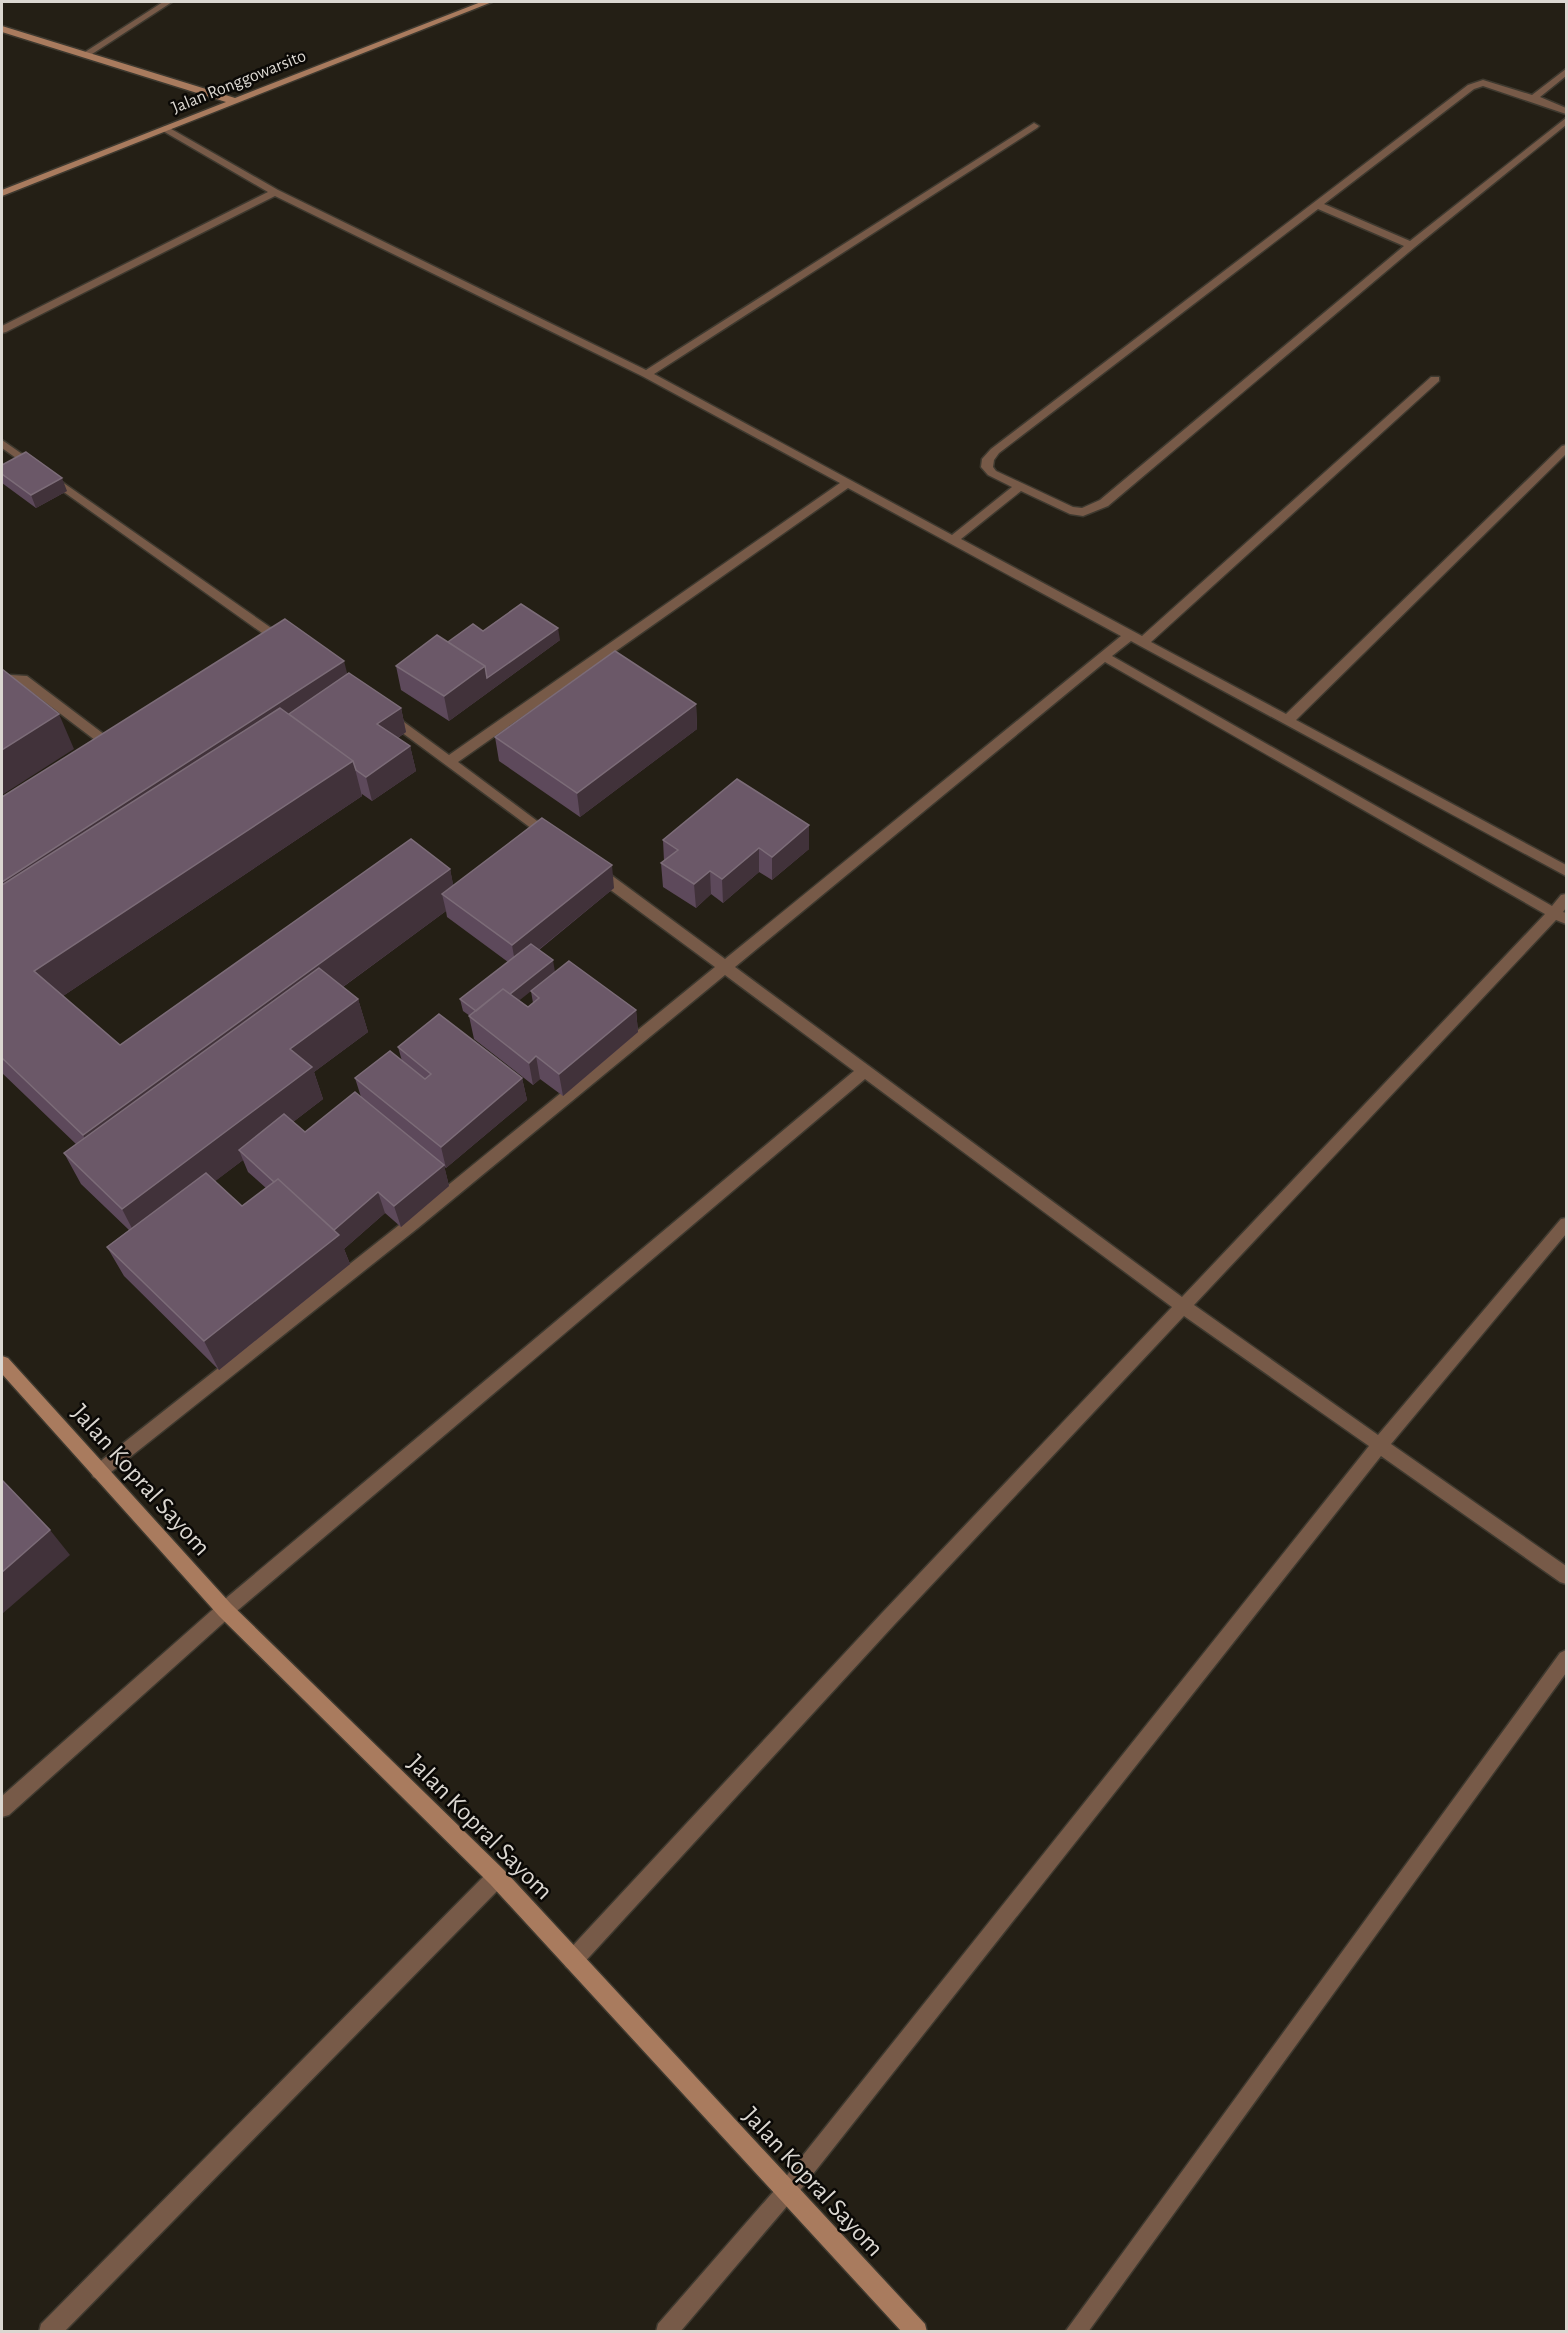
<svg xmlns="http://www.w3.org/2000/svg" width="1568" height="2333" font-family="'Alegreya Sans',sans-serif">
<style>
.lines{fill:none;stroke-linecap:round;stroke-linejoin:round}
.lane-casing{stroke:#3e392f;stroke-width:3}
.street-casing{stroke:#3e392f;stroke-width:3}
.secondary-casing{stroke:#3e392f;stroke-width:3}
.lane{fill:#775a48;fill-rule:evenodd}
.street{fill:#775a48;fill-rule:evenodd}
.secondary{fill:#a97b5e;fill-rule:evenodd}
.wall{fill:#5d495b;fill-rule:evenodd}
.shaded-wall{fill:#41323a}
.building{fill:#6b5868;stroke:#7c6c78;stroke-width:1.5}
.labels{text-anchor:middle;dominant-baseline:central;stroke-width:5;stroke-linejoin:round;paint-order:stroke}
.far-street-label{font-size:18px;fill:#dbd7d1;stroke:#0b0906}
.near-street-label{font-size:26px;fill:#dbd7d1;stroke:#0b0906}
</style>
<rect width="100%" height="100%" fill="#241f15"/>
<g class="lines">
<g class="lane-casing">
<path id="lane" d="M11 675 27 676 105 735 107 745 99 755H89L88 752 95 744V740L20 683 2 687V678Z"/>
</g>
<g class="street-casing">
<path id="street" d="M163 2H172L89 56 82 54Z
M1566 69V76L1540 97 1566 108V114L1483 86 1474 89 1324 204 1410 241 1566 118V125L1415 247 1108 506 1083 516 1070 514 1021 491 961 539 1142 636 1431 377H1439V381L1151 642 1286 714 1562 446 1566 445V454L1296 720 1566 865V876L1131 641 1112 656 1552 906 1561 895 1566 894V908L1563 912 1566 913V924L1556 920 1194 1305 1378 1435 1561 1219 1566 1218V1234L1391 1444 1566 1566V1584L1560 1582 1381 1456 794 2198 680 2332H656L658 2324 780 2184 1369 1446 1184 1316 894 1625 580 1967 573 1970 566 1967 563 1960 566 1953 882 1613 1172 1307 865 1079 231 1616 9 1815 2 1817V1796L219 1604 854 1071 725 975 418 1228 105 1477 99 1480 93 1477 91 1472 93 1467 408 1218 715 967 593 877 591 873 593 869H603L725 959 1121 636 848 488 458 762 552 832 554 835 552 838 547 840 385 720 383 717 385 714H393L449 755 840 483 642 376 275 196 6 332 2 333V326L268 192 163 131V127L166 126 278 190 646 370 1034 123 1039 126 1037 128 654 374 952 535 1012 487 988 475 981 467 982 459 991 449 1468 85 1483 80 1532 95ZM1318 209 1404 246 1100 500 1082 508 1073 507 996 471 993 467 994 460 999 453ZM1105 662 1545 914 1182 1297 735 967Z
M2 440 287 639V645H279L2 448Z
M1566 1650V1673L1088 2332H1065L1560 1653Z
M497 1868 504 1870 506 1877 504 1884 64 2332H39L41 2324 490 1870Z"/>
</g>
<g class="secondary-casing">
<path id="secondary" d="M481 2H492L2 196V190L226 102 2 32V26L235 98Z
M2 1356 8 1358 231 1604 504 1870 925 2324 927 2332H902L490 1884 219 1616 2 1374Z"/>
</g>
<use href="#lane" class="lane"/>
<use href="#street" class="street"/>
<use href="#secondary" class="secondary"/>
</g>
<path class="wall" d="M2 465 67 491 36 508 2 483Z
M483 631 560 640 449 721 401 690 396 666 448 642Z
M348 674 401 708 406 732 398 738 410 746 416 771 372 801 362 794V796L63 996 120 1045 450 869 453 885 614 888 539 950 519 1000 528 1007 533 1003 531 991 636 1010 638 1032 563 1096 540 1079 533 1085 474 1039 469 1016H470L463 1011 460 999 508 962 447 917 446 911 343 987 358 999 368 1032 314 1072 323 1099 293 1122 305 1132 361 1097 355 1078 402 1061 398 1047 522 1078 527 1100 446 1168 444 1166 449 1186 401 1227 385 1213 344 1249 350 1264 219 1370 124 1276 107 1247 129 1230 81 1184 64 1153 76 1144 2 1073V797ZM243 1160 248 1172 266 1188 242 1206 215 1181Z
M696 704 697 729 580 817 499 761 495 737Z
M809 825V849L772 880 759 872 723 903 711 894 696 908 663 887 661 863 664 861 663 840Z"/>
<path class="shaded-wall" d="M62 478 67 491 36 508 31 495Z
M558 628 560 640 449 721 444 696 485 666Z
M344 661 353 696 2 928V882Z
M696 704 697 729 580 817 577 793Z
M401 708 406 732 383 748 377 724Z
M59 714 74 749 2 795V750Z
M410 746 416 771 372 801 366 777Z
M353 761 362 796 51 1004 34 971Z
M809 825V849L772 880V857Z
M759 848V872L723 903 722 879Z
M612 865 614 888 516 968 512 945Z
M450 869 457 903 442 894 446 911 99 1166 83 1135Z
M710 871 711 894 696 908 694 884Z
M553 960 555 972 485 1028 483 1016Z
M358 999 368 1032 314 1072 323 1099 247 1157 239 1150 243 1160 138 1240 122 1209 290 1049Z
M636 1010 638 1032 563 1096 559 1074Z
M536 1056 540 1079 533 1085 529 1063Z
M522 1078 527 1100 446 1168 441 1147Z
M444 1165 449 1186 401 1227 394 1206Z
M378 1192 385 1213 344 1249 350 1264 219 1370 204 1341Z
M50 1530 70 1555 2 1614V1572Z"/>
<path class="building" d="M26 452 62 478 31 495 2 474V465Z
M521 604 558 628 487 678 485 666 448 642 473 624 483 631Z
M285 619 344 661 2 882V797Z
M437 635 485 666 444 696 396 666Z
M615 651 696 704 577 793 495 737Z
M2 669 59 714 2 750Z
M349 673 401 708 377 724 410 746 366 777 356 770 353 761 289 714Z
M280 708 353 761 34 971 120 1045 411 839 450 869 83 1135 2 1058V885Z
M737 779 809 825 772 857 759 848 722 879 710 871 694 884 661 863 678 850 663 840Z
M542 818 612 865 512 945 442 894Z
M531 944 553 960 510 994 503 989 476 1011 460 999Z
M569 961 636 1010 559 1074 536 1056 529 1063 469 1016 503 989 528 1007 539 998 531 991Z
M319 968 358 999 290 1049 312 1067 122 1209 64 1153Z
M439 1014 522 1078 441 1147 355 1078 390 1051 425 1079 431 1074 398 1047Z
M355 1092 444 1165 394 1206 378 1192 334 1230 278 1179 274 1182 239 1150 284 1114 305 1132Z
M206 1173 242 1206 278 1179 339 1235 204 1341 107 1247Z
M2 1480 50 1530 2 1572Z"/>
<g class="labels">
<g class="far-street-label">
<text transform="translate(239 82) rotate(-22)">Jalan Ronggowarsito</text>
</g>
<g class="near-street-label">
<text transform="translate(141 1480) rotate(48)">Jalan Kopral Sayom</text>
<text transform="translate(480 1827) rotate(45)">Jalan Kopral Sayom</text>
<text transform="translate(813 2182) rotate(47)">Jalan Kopral Sayom</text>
</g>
</g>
<rect width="1568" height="2333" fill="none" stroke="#dbd7d1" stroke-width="6"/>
</svg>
